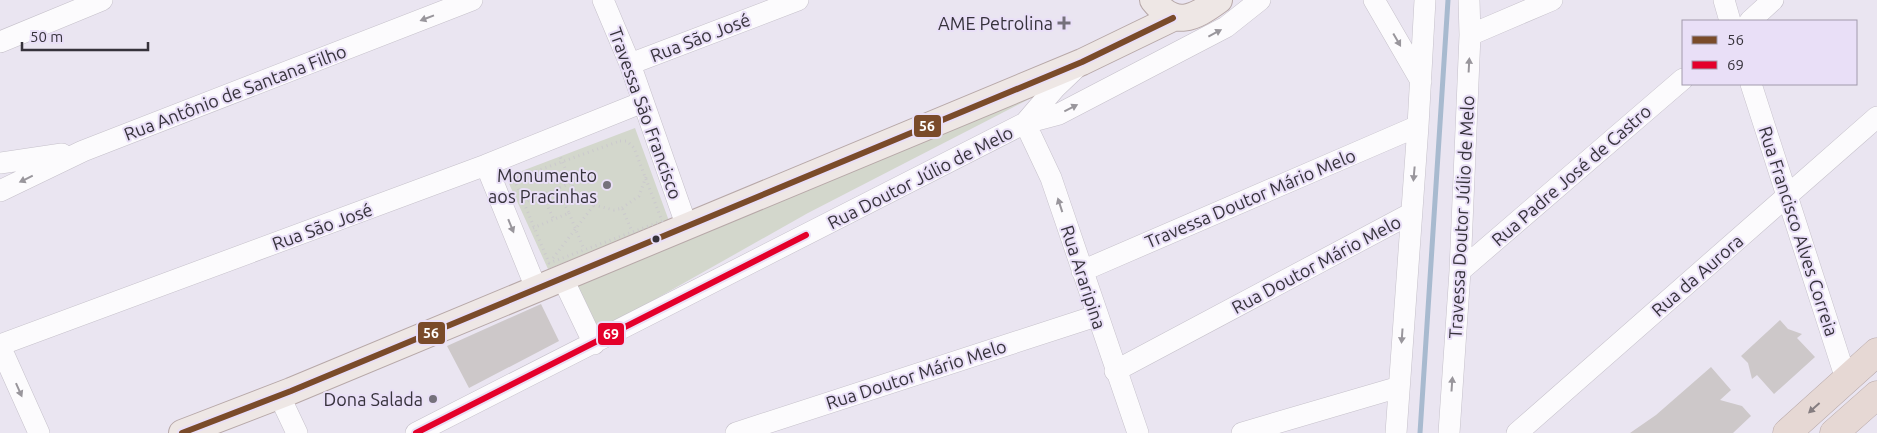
<svg xmlns="http://www.w3.org/2000/svg" width="1877" height="433" font-family="Ubuntu,sans-serif">
<style>
.green{fill:#d3d7cc}
.lines{fill:none;stroke-linecap:round;stroke-linejoin:round}
.stream{stroke:#a8bacf;stroke-width:5}
.building{fill:#cdc8c9}
.minor-casing{stroke:#c5c0ca;stroke-width:22}
.major-casing{stroke:#b7a8a8;stroke-width:28}
.highway-casing{stroke:#b7a8a8;stroke-width:29}
.path{stroke:#cbc9cd;stroke-width:3;stroke-dasharray:1 4;stroke-linecap:butt}
.minor{stroke:#fcfbfd;stroke-width:21}
.major{stroke:#eee7e5;stroke-width:26}
.highway{stroke:#e6d8d4;stroke-width:28}
.bus-1-casing{stroke:#e9dff7;stroke-width:10}
.bus-2-casing{stroke:#e9dff7;stroke-width:10}
.bus-1{stroke:#7a4b2a;stroke-width:6}
.bus-2{stroke:#e4002b;stroke-width:6}
.oneway{fill:#99969c}
.oneway2{fill:#857d80}
.poi-dot{fill:#75717b;stroke:#e9dff7;stroke-width:2}
.bus-dot{fill:#36323b;stroke:#e9dff7;stroke-width:2}
.labels{text-anchor:middle;dominant-baseline:central;stroke-width:4;stroke-linejoin:round;paint-order:stroke}
.poi-label{font-size:18px;fill:#36323b;stroke:#e9dff7;text-anchor:end}
.street-label{font-size:18px;fill:#36323b;stroke:#e9dff7}
.line-badge{stroke:#e9dff7;stroke-width:2}
.badge-label{font-size:14px;text-anchor:middle;font-weight:bold;fill:#fff}
</style>
<rect width="100%" height="100%" fill="#eae5f1"/>
<path class="green" d="M1039 94 808 213 597 332 573 281Z
M635 128 669 221 548 269 506 177Z"/>
<g class="lines">
<path class="stream" d="M1420 433 1448 0"/>
</g>
<path class="building" d="M541 304 559 341 469 388 447 346Z
M1780 320 1788 329 1802 334 1797 338 1815 357 1774 394 1757 375 1752 379 1748 363 1741 356Z
M1711 367 1731 390 1720 400 1742 406 1751 416 1733 433H1630L1656 415Z"/>
<g class="lines">
<g class="minor-casing">
<path id="minor" d="M603 0 630 64 687 227
M1374 0 1421 81
M1724 0 1730 21
M1750 21 1773 0
M1470 35 1552 0
M0 42 102 0
M630 64 798 0
M1751 84 1846 379
M1025 123 1051 178 1138 433
M1025 123 1055 88 1076 68
M0 163 62 154
M486 165 536 288
M0 191 83 151 472 0
M1082 271 1418 126
M1460 271 1683 79
M562 277 594 344
M0 345 486 165 643 102
M0 346 39 433
M1115 371 1410 214
M279 395 297 433
M416 433 1025 123 1059 114 1226 27 1260 0
M736 433 1096 316
M1242 433 1399 387
M1396 433 1418 126 1425 0
M1449 433 1460 271 1470 35 1469 0
M1517 433 1877 117"/>
</g>
<g class="major-casing">
<path id="major" d="M1153 0C1175 28 1193 19 1219 0
M182 433 291 391 1082 62 1173 18"/>
</g>
<g class="highway-casing">
<path id="highway" d="M1787 433 1877 352
M1834 433 1877 395"/>
</g>
<path class="path" d="M620 141H627L634 148 662 221 549 263 514 179Z
M542 194 554 220
M523 203 571 183
M594 205 614 210 622 208 631 229
M622 208 639 196 646 177
M569 213 583 247
M533 228 569 213 562 200 577 196 559 154
M553 258 594 205 577 196"/>
<use href="#minor" class="minor"/>
<use href="#major" class="major"/>
<use href="#highway" class="highway"/>
<g class="bus-1-casing">
<path id="bus-1" d="M182 433 291 391 1082 62 1173 18"/>
</g>
<g class="bus-2-casing">
<path id="bus-2" d="M416 433 806 235"/>
</g>
<use href="#bus-1" class="bus-1"/>
<use href="#bus-2" class="bus-2"/>
</g>
<defs><path id="oneway-solid" d="M-6-.8H1V-3.2L6.5 0L1 3.2V.8H-6Z" transform="scale(1.25)"/></defs>
<g class="oneway">
<use href="#oneway-solid" transform="translate(427 18) rotate(159)"/>
<use href="#oneway-solid" transform="translate(1215 33) rotate(-28)"/>
<use href="#oneway-solid" transform="translate(1397 40) rotate(60)"/>
<use href="#oneway-solid" transform="translate(1469 65) rotate(-87)"/>
<use href="#oneway-solid" transform="translate(1071 108) rotate(-27)"/>
<use href="#oneway-solid" transform="translate(1414 174) rotate(95)"/>
<use href="#oneway-solid" transform="translate(26 179) rotate(154)"/>
<use href="#oneway-solid" transform="translate(1060 205) rotate(-108)"/>
<use href="#oneway-solid" transform="translate(511 226) rotate(68)"/>
<use href="#oneway-solid" transform="translate(1402 336) rotate(94)"/>
<use href="#oneway-solid" transform="translate(1452 384) rotate(-86)"/>
<use href="#oneway-solid" transform="translate(19 390) rotate(66)"/>
</g>
<use class="oneway2" href="#oneway-solid" transform="translate(1814 408) rotate(138)"/>
<g class="poi-dot">
<path d="M1061.5 15.5h5v5h5v5h-5v5h-5v-5h-5v-5h5z"/>
<circle cx="607" cy="185" r="5"/>
<circle cx="433" cy="399" r="5"/>
</g>
<circle class="bus-dot" cx="656" cy="239" r="4.5"/>
<g class="labels">
<g class="poi-label">
<text x="1053" y="23">AME Petrolina</text>
<text x="597" y="175">Monumento<tspan x="597" dy="21">aos Pracinhas</tspan></text>
<text x="423" y="399">Dona Salada</text>
</g>
<g class="street-label">
<text transform="translate(700 37) rotate(-21)">Rua São José</text>
<text transform="translate(235 92) rotate(-21)">Rua Antônio de Santana Filho</text>
<text transform="translate(646 113) rotate(70)">Travessa São Francisco</text>
<text transform="translate(1571 175) rotate(-41)">Rua Padre José de Castro</text>
<text transform="translate(920 177) rotate(-27)">Rua Doutor Júlio de Melo</text>
<text transform="translate(1250 198) rotate(-23)">Travessa Doutor Mário Melo</text>
<text transform="translate(1461 217) rotate(-87)">Travessa Doutor Júlio de Melo</text>
<text transform="translate(322 226) rotate(-20)">Rua São José</text>
<text transform="translate(1799 231) rotate(72)">Rua Francisco Alves Correia</text>
<text transform="translate(1316 264) rotate(-28)">Rua Doutor Mário Melo</text>
<text transform="translate(1697 275) rotate(-41)">Rua da Aurora</text>
<text transform="translate(1084 277) rotate(72)">Rua Araripina</text>
<text transform="translate(916 374) rotate(-18)">Rua Doutor Mário Melo</text>
</g>
</g>
<g class="line-badge">
<rect x="913" y="114" width="29" height="24" rx="5" fill="#7a4b2a"/>
<rect x="417" y="321" width="29" height="24" rx="5" fill="#7a4b2a"/>
<rect x="597" y="322" width="28" height="24" rx="5" fill="#e4002b"/>
</g>
<g class="badge-label">
<text x="927" y="131">56</text>
<text x="431" y="338">56</text>
<text x="611" y="339">69</text>
</g>
<rect x="1682" y="20" width="175" height="65" fill="#e9dff7" stroke="#a19aac"/>
<rect x="1692" y="36" width="25" height="8" fill="#7a4b2a" stroke="#a19aac"/>
<text x="1727" y="45" font-size="15" fill="#36323b">56</text>
<rect x="1692" y="61" width="25" height="8" fill="#e4002b" stroke="#a19aac"/>
<text x="1727" y="70" font-size="15" fill="#36323b">69</text>
<path d="M22 42v8h126v-8" fill="none" stroke="#36323b" stroke-width="2.5"/>
<text x="30" y="42" font-size="15" fill="#36323b" stroke="#e9dff7" stroke-width="4" paint-order="stroke">50 m</text>
</svg>
